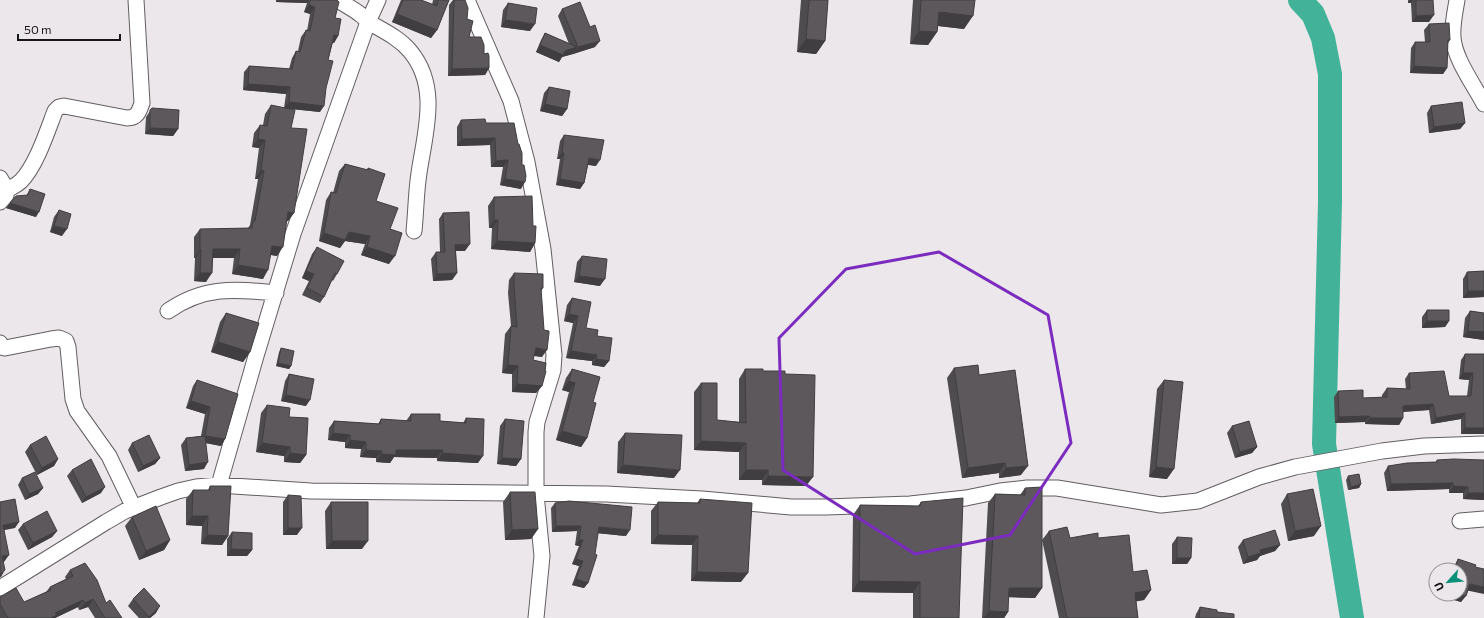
<svg xmlns="http://www.w3.org/2000/svg" width="1484" height="618" font-family="Commissioner,sans-serif">
<style>
.lines{fill:none;stroke-linecap:round;stroke-linejoin:round}
.river{stroke:#42b299;stroke-width:24}
.street-casing{stroke:#625e62;stroke-width:17}
.street{stroke:#fff;stroke-width:15}
.wall{fill:#4f4c4f}
.shaded-wall{fill:#403e40}
.building{fill:#5c585c;stroke:#403e40}
.marked{fill:none;stroke:#7b2cbf;stroke-width:3;stroke-linejoin:round}
</style>
<rect width="100%" height="100%" fill="#ebe7eb"/>
<g class="lines">
<path class="river" d="M1300 0 1313 14 1323 38 1330 74V202L1324 444 1352 618"/>
<g class="street-casing">
<path id="street" d="M338 0C345 5 354 9 361 15 364 17 366 21 370 23 384 31 399 38 410 51 440 87 425 132 419 173 416 192 416 212 414 231
M467 0 511 101 527 162 543 249 554 355 553 370 537 422 536 432V494L542 556 536 618
M1457 0C1455 12 1452 25 1453 37 1454 58 1474 85 1484 104
M0 178 7 190 6 195 0 202
M7 190C12 187 17 185 21 181 36 166 47 132 55 111L59 107 64 106 127 118C137 118 139 112 142 103L136 0
M168 311C204 286 234 289 276 293
M0 343 1 347 5 348 51 339 59 338 66 341 68 347 73 399 77 411 109 456 134 508
M219 485 256 356 293 234 368 22 378 0
M1460 521 1484 519
M0 588 106 522 125 511 161 497 178 491 196 487 219 485 311 491 606 494 702 499 791 507H826L910 504 966 498 1000 491 1027 488H1057L1161 505 1198 501 1259 477 1295 467 1382 451 1424 446 1484 444"/>
</g>
<use href="#street" class="street"/>
</g>
<path class="wall" d="M276 0H337L335 18 338 36 334 43 333 42 328 60 320 112 290 109 291 128 294 213 288 221H286L277 256 271 255 263 279 232 274 234 258H213L206 282 194 281 195 258H194V237L200 229 248 228 250 225 258 179H255L259 148 252 147 254 133 260 125H263L265 114 271 105 284 108 286 94 243 90 244 72 249 66 289 69 292 58 296 51H298L301 37 306 30 307 31 310 14 304 12 307 3 276 2Z
M401 0H421L432 5 433 0H449L437 30 431 38 392 22Z
M453 0H465L469 37 484 54 489 68 485 75 448 76 449 5Z
M801 0H828L825 41 816 54 797 52Z
M913 0H975L964 29 938 26 937 32 928 45 910 44Z
M1408 0H1433L1429 22H1412L1411 3H1408Z
M508 3 530 31 501 27 503 10Z
M562 9 595 47 573 54V53V54L562 57 559 62 536 52 541 40 545 33 569 44 558 16Z
M1429 24 1450 40 1448 43 1447 68 1443 74 1410 73 1411 48 1415 42H1425L1424 30Z
M549 87 567 109 562 116 540 111 544 93Z
M1431 106 1465 123 1460 129 1429 133 1427 113Z
M152 108 178 129 173 136 145 134 146 117Z
M461 120 486 123H514L521 189 500 185 503 167H491L490 145 457 146V127Z
M564 135 596 166 588 165 584 183 580 189 556 185 560 159H557L560 141Z
M345 164 367 170 368 168 376 201 390 229 389 264 361 255 365 244 345 241 340 248 319 241 326 200 331 192 333 193 339 171Z
M30 189 36 217 6 208 26 196Z
M494 197 533 226 535 243 530 252 491 249 492 228H489L488 206Z
M59 210 62 236 50 232 54 217Z
M443 213 465 251H456L457 273 452 280 433 281 431 259 436 252H440L439 219Z
M317 247 337 274 333 281 332 280 324 297 320 303 302 295 309 281 302 278 312 254Z
M582 256 600 286 574 282 577 262Z
M1484 271V297L1463 298V279L1467 272Z
M514 273 543 288 541 291 542 357 534 356 533 360 542 386 536 393 512 392V374L502 373 505 334 511 326 508 293 509 280Z
M572 298 586 328 597 336 609 361 604 367 592 365V361L566 358 573 323 564 321 567 305Z
M1427 310 1449 321 1445 327 1422 328V317Z
M1470 311 1484 313V340L1463 337 1465 318Z
M226 313 250 352 243 362 211 352 220 322Z
M281 348 291 366 289 369 276 366 279 352Z
M1465 354H1484V434H1461V419L1431 424 1429 410 1403 412V418L1399 425 1365 424V422L1335 423 1334 397 1338 391 1363 398 1382 397V395L1387 388 1406 389 1405 379 1409 373 1449 396H1467L1469 380 1459 379 1461 360Z
M954 368 979 375 1021 475 999 478V473L962 478 947 378Z
M572 369 587 438 581 447 556 440 569 392 562 390 566 378Z
M745 369 785 374 806 486 762 485V480H739V452L694 450V392L701 383 717 420 739 422V379Z
M289 374 306 406 281 401 285 381Z
M197 380 225 439 221 446 206 443 204 469 185 471 181 445 186 438 201 436 205 414 186 408 193 386Z
M1164 380 1167 479 1149 477 1157 389Z
M267 405 306 455 300 463 284 462V456L256 452 261 413Z
M411 414 440 421 463 423 466 418 478 463 437 461V458L394 457 390 463 376 462V458L360 457 361 449 345 448V442L328 440 329 428 334 421 378 424 381 419 406 421Z
M505 419 521 459 516 466 497 464 500 426Z
M1232 426 1257 447 1252 453 1235 458 1227 433Z
M625 433 674 478 617 473 618 442Z
M132 443 160 458 155 464 138 472 128 450Z
M30 445 58 459 54 466 37 475 25 452Z
M1437 460 1484 500 1463 499V493H1449V489L1387 491 1384 473 1388 466 1436 462Z
M72 470 101 493 82 503 67 476Z
M1348 476 1361 484 1359 488 1348 490 1346 480Z
M22 478 43 488 38 494 25 500 18 485Z
M210 486 228 536 222 545 201 544 202 526 186 525V499L193 490H208Z
M1025 488 1042 588 1035 598 1008 597V612L1004 618H982L988 503 995 494 1020 495Z
M510 492 538 529 531 539 505 540 503 502Z
M1287 494 1314 536 1288 541 1281 504Z
M288 495 297 535H283V502Z
M700 499 741 582 691 581 692 545 651 544V511L658 502 697 503Z
M331 502 362 549H326L325 511Z
M921 502 959 618H913V593L852 592 853 515 860 505 918 506Z
M555 503 626 536 598 533 588 583 584 588 572 585 579 566 572 564 579 546 575 545 577 531 552 532 551 508Z
M132 517 170 540 164 550 139 560 125 526Z
M23 524 57 531 52 537 28 550 18 530Z
M1049 531 1070 538H1098L1151 590 1144 600 1136 601 1138 618H1059L1042 540Z
M232 532 252 550 247 556H227V539Z
M1177 537 1191 558 1187 564H1172V544Z
M1243 540 1280 545 1275 551 1260 556 1257 560 1243 564 1238 547Z
M1458 559 1475 567 1468 591 1461 602 1444 597 1445 594H1460V570H1452L1454 566Z
M70 570 106 603 122 618H95L88 607 79 610 78 607 55 618H0V597L24 602 46 592 50 587 66 579 65 577Z
M133 599 156 613 150 618H139L128 606Z
M1200 607 1217 612 1234 618H1195L1196 614Z"/>
<path class="shaded-wall" d="M277 0H309L307 3 276 2Z
M1410 0H1413L1411 3H1408Z
M309 5 315 7 310 14 304 12Z
M939 12 973 16 964 29 930 25Z
M397 14 437 30 431 38 392 22Z
M1434 15 1429 22H1412L1416 16Z
M505 20 535 24 530 31 501 27Z
M919 31 937 32 928 45 910 44Z
M334 35 338 36 334 43 330 42Z
M806 39 825 41 816 54 797 52Z
M600 41 595 47 573 54 578 47Z
M540 45 565 51 577 47 573 54 562 57 559 62 536 52Z
M1414 66 1447 68 1443 74 1410 73Z
M489 68 485 75 448 76 452 69Z
M248 84 290 87 286 94 243 90Z
M289 102 324 106 320 112 284 108Z
M545 104 567 109 562 116 540 111Z
M1465 123 1460 129 1429 133 1434 127Z
M150 128 178 129 173 136 145 134Z
M495 138 490 145 457 146 462 139Z
M258 139 265 140 259 148 252 147Z
M562 153H564L560 159H557Z
M589 158 600 160 596 166 585 164Z
M508 160 503 167H491L496 161Z
M261 170 264 171 258 179H255Z
M505 179 525 182 521 189 500 185Z
M560 179 584 183 580 189 556 185Z
M10 203 39 212 36 217 6 208Z
M288 212 294 213 288 221 282 220Z
M494 220H498L492 228H489Z
M54 226 67 229 62 236 50 232Z
M349 232 370 236 365 244 345 241 340 248 319 241 324 233Z
M497 241 535 243 530 252 491 249Z
M470 244 465 251H451L455 245Z
M272 246 283 247 277 256 266 254Z
M367 247 395 256 389 264 361 255Z
M213 249H240L234 258H207Z
M200 250H201L195 258H194Z
M238 265 268 270 263 279 232 274Z
M306 271 314 274 309 281 302 278Z
M200 273H212L206 282 194 281Z
M457 273 452 280 433 281 437 274Z
M579 276 605 279 600 286 574 282Z
M1468 291H1484V297L1463 298Z
M569 314 578 316 573 323 564 321Z
M1427 321H1449L1445 327 1422 328Z
M1468 331 1484 332V340L1463 337Z
M218 342 250 352 243 362 211 352Z
M536 348 547 350 542 357 530 355Z
M571 351 597 355 592 361 566 358Z
M596 359 609 361 604 367 592 365Z
M278 363 291 366 289 369 276 366Z
M508 365 518 366 512 374 502 373Z
M1463 373H1473L1469 380 1459 379Z
M569 381 575 383 569 392 562 390Z
M517 384 542 386 536 393 512 392Z
M286 395 310 400 306 406 281 401Z
M191 401 210 407 205 414 186 408Z
M1433 404 1429 410 1399 412 1403 406Z
M1465 413 1461 419 1431 424 1436 418Z
M1369 416 1365 422 1335 423 1339 417Z
M1370 418H1403L1399 425 1365 424Z
M1465 428H1484V434H1461Z
M562 431 587 438 581 447 556 440Z
M333 433 350 435 345 442 328 440Z
M205 436 225 439 221 446 200 442Z
M350 440 366 442 361 449 345 448Z
M701 441 746 443 739 452 694 450Z
M262 443 290 447 284 456 256 452Z
M1257 447 1252 453 1235 458 1240 452Z
M366 450 382 451 376 458 360 457Z
M396 450H443L437 458 394 457 390 463 376 462 381 454Z
M290 453 306 455 300 463 284 462Z
M442 453 483 456 478 463 437 461Z
M160 458 155 464 138 472 143 466Z
M502 458 521 459 516 466 497 464Z
M58 459 54 466 37 475 42 468Z
M208 462 204 469 185 471 189 465Z
M1005 463 999 473 962 478 968 468Z
M623 465 680 470 674 478 617 473Z
M1028 466 1021 475 999 478 1006 468Z
M1156 467 1174 469 1167 479 1149 477Z
M746 470H768L762 480H739Z
M768 476 813 477 806 486 762 485Z
M1453 483 1449 489 1387 491 1391 484Z
M1361 484 1359 488 1348 490 1351 487Z
M1453 486 1468 487 1463 493H1449Z
M105 487 101 493 82 503 86 497Z
M43 488 38 494 25 500 29 494Z
M1468 493H1484V500L1463 499Z
M192 516H208L202 526 186 525Z
M19 522 15 528 0 531 3 525Z
M556 526H581L577 531 552 532Z
M1321 526 1314 536 1288 541 1295 531Z
M599 527 630 530 626 536 595 533Z
M288 528H302L297 535H283Z
M538 529 531 539 505 540 512 530Z
M57 531 52 537 28 550 33 543Z
M207 535 228 536 222 545 201 544Z
M658 535 698 536 692 545 651 544Z
M170 540 164 550 139 560 146 551Z
M579 540H583L579 546 575 545Z
M332 541H368L362 549H326Z
M1280 545 1275 551 1260 556 1257 560 1243 564 1248 557 1260 550Z
M231 549 252 550 247 556H227Z
M9 555 4 562 0 563 2 556Z
M1177 558H1191L1187 564H1172Z
M576 559 583 561 579 566 572 564Z
M5 570 1 577H0V574Z
M697 572 748 573 741 582 691 581Z
M576 579 588 583 584 588 572 585Z
M859 581 920 582 913 593 852 592Z
M1470 584 1484 587V594L1465 590Z
M1009 588H1042L1035 598 1002 597Z
M1151 590 1144 600 1128 603 1135 593Z
M1446 594H1460L1466 596 1461 602 1444 597Z
M93 599 88 607 79 610 85 603Z
M83 600 78 607 55 618H51L55 613Z
M160 606 156 613 150 618H148Z
M989 611 1008 612 1004 618H984Z"/>
<path class="building" d="M310 0H337L339 2 335 18 341 19 338 36 334 35 328 60 333 61 326 88 324 106 289 102 290 87 248 84 249 66 292 69 296 51 300 52 306 30 310 31 315 7 309 5Z
M403 0H421L437 6 438 0H449L437 30 397 14Z
M454 0H465L468 8 467 19 473 21 469 37H481L484 45V54L488 53 489 56V68L452 69Z
M809 0H828L825 41 806 39Z
M921 0H975L973 16 939 12 937 32 919 31Z
M1416 0H1433L1434 15 1416 16Z
M580 2 590 27 595 25 600 41 578 47 562 9Z
M508 3 537 8 535 24 505 20Z
M1449 23 1450 40H1448L1447 68 1414 66 1415 42H1430L1429 24Z
M545 33 577 47 565 51 563 55 540 45Z
M549 87 570 91 567 109 545 104Z
M1462 102 1465 123 1434 127 1431 106Z
M271 105 295 110 291 128 307 129 294 213 288 212 283 247 272 246 268 270 238 265 240 249H213L212 273H200L201 250H200V229L252 228 253 221H255L264 171 261 170 265 140 258 139 260 125 267 126Z
M152 108 179 110 178 129 150 128V110Z
M485 119 486 123H514L518 144H519L522 153V165H524L526 176 525 182 505 179 508 160 496 161 495 138 462 139 461 120Z
M564 135 604 140 600 160 589 158 584 183 560 179 564 153H562Z
M345 164 368 170V168L385 174 376 201 398 208 390 229 402 233 395 256 367 247 370 236 349 232 345 240 324 233 331 192 336 193Z
M30 189 45 194 39 212 10 203 16 196 28 195Z
M532 196 533 226H536L535 243 497 241 498 220H494V197Z
M59 210 71 214 67 229 54 226Z
M469 212 470 244 455 245 457 273 437 274 436 252H445L443 213Z
M317 247 344 261 337 274 335 273 324 297 307 288 314 274 306 271Z
M582 256 607 259 605 279 579 276Z
M1484 271V291H1468L1467 272Z
M514 273 543 274V288H541L544 330 549 331V333L547 350 536 348 533 360 546 363 545 371H546L542 386 517 384 518 366 508 365 511 326 517 327 514 286Z
M572 298 591 302 586 328 598 330 597 336 612 338 609 361 596 359 597 355 571 351 578 316 569 314Z
M1427 310H1449V321H1427Z
M1470 311 1484 313V332L1468 331Z
M226 313 259 323 250 352 218 342Z
M281 348 294 351 291 366 278 363Z
M1465 354H1484V428H1465V413L1436 418 1433 404 1403 406V418H1370L1369 416 1339 417 1338 391 1363 390V398L1387 397V388L1410 389 1409 373 1444 371 1449 396H1471L1473 373H1463Z
M978 365 979 375 1015 370 1028 466 1006 468 1005 463 968 468 954 368Z
M572 369 600 377 593 402 596 403 587 438 562 431 575 383 569 381Z
M745 369H763V371H785V374L815 375 813 477 768 476V470H746V443L701 441V383H717V420L746 423Z
M289 374 314 379 310 400 286 395Z
M197 380 238 394 225 439 205 436 210 407 191 401Z
M1164 380 1183 382 1174 469 1156 467Z
M267 405 290 408 289 417 308 418 306 455 290 453V447L262 443Z
M411 414H440V421L466 423V418L484 419 483 456 442 453 443 450H396V455L381 454 382 451 366 450V442L350 440V435L333 433 334 421 380 424 381 419 411 421Z
M505 419 524 421 521 459 502 458Z
M1249 421 1257 447 1240 452 1232 426Z
M625 433 682 435 680 470 623 465Z
M149 435 160 458 143 466 132 443Z
M46 436 58 459 42 468 30 445Z
M205 436 208 462 189 465 186 438Z
M91 459 105 487 86 497 72 470Z
M1454 459 1484 460V493H1468V487L1453 486V483L1391 484 1388 466 1407 463 1437 462V460Z
M35 472 43 488 29 494 22 478Z
M1359 474 1361 484 1351 487 1348 476Z
M210 486H231L228 536 207 535 208 516H192L193 490H210Z
M1042 487V588H1009L1008 612 989 611 995 494 1025 495V488Z
M1313 489 1321 526 1295 531 1287 494Z
M510 492H535L538 529 512 530Z
M288 495 301 496 302 528H288Z
M963 498 959 618H920V582L859 581 860 505 920 506 921 502Z
M15 499 19 522 3 525 9 555 2 556 5 570 0 574V502Z
M700 499 752 503 748 573 697 572 698 536 658 535V502L700 503Z
M569 501 632 507 630 530 599 527 595 554 597 555 588 583 576 579 583 561 576 559 583 540H579L581 526H556L555 503Z
M331 502H368V541H332Z
M156 506 170 540 146 551 132 517Z
M47 511 57 531 33 543 23 524Z
M1067 527 1070 538 1098 533V538L1129 535 1133 572 1147 570 1151 590 1135 593 1138 618H1067L1049 531Z
M1275 530 1280 545 1260 550 1261 553 1248 557 1243 540Z
M232 532 252 533V550L231 549Z
M1177 537 1192 538 1191 558H1177Z
M1458 559 1476 565 1475 567 1484 569V587L1470 584 1466 596 1460 594V570H1455Z
M85 563 97 580 106 603 110 600 122 618H105L93 599 85 603 83 600 55 613 57 615 51 618H8L0 604V597L16 588 24 602 51 590 50 587 73 576 70 570Z
M144 588 160 606 149 617 133 599Z
M1200 607 1217 610V612L1234 614V618H1199Z"/>
<path class="marked" d="M939 252 1048 315 1071 443 1010 535 915 554 783 470 779 338 846 269Z"/>
<g transform="translate(1448 582) rotate(243)"><circle r="19" fill="#ebe7eb" stroke="#969396"/>
<path d="M0-3L7 15L0 10L-7 15Z" fill="#099079"/>
<text y="-6" font-size="11" font-weight="bold" text-anchor="middle" fill="#171617">U</text>
</g>
<path d="M18 34v6h102v-6" fill="none" stroke="#171617" stroke-width="2"/>
<text x="24" y="34" font-size="12" fill="#171617" stroke="#ebe7eb" stroke-width="3" paint-order="stroke">50 m</text>
</svg>
